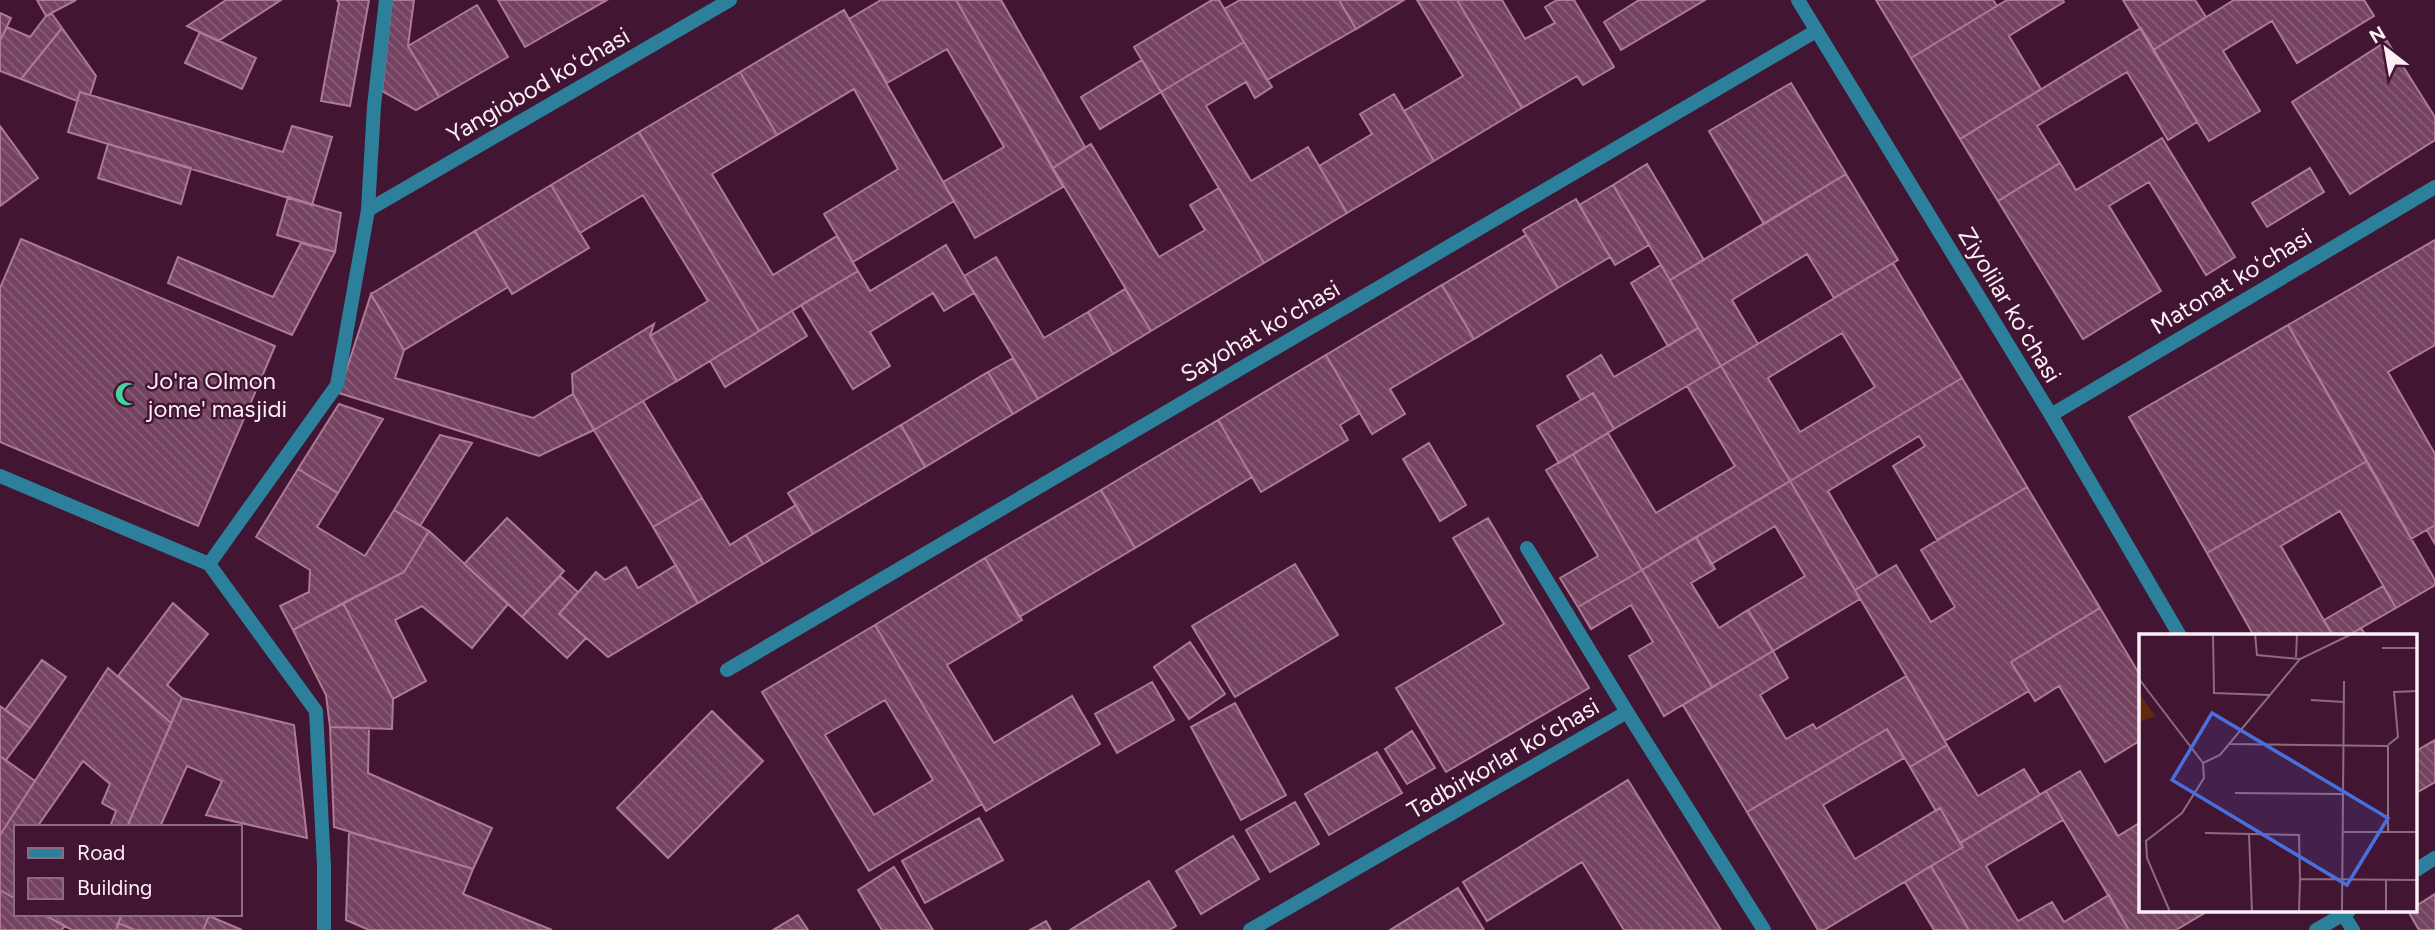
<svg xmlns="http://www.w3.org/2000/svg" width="2435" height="930" font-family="Figtree,sans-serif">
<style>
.building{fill:url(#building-back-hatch);stroke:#b07998;stroke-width:2;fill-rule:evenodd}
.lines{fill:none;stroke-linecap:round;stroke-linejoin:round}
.service{stroke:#2d809b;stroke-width:14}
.minor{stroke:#2d809b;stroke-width:14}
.tertiary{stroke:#2d809b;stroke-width:14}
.labels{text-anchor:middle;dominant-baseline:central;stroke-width:5;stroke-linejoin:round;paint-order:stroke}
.street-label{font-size:24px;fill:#fceff6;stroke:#421532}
.poi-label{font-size:24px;fill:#fceff6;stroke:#421532;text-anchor:start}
.inset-road{fill:none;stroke:#8c6c80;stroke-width:2}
.view{fill:#4a6ede;fill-opacity:0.15;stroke:#4a6ede;stroke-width:3.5}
.inset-edge{fill:none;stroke:#fceff6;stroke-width:3.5}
</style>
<defs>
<pattern id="building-back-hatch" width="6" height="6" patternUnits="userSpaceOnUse" patternTransform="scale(1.75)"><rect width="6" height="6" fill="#744360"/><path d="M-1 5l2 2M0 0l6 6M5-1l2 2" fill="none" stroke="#895e77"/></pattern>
</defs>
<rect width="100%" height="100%" fill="#421532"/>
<path class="building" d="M37 0H76L46 16Z
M226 0H281L218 41 187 26Z
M337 0H369L350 106 321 101 339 3Z
M392 0H414L408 46 439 97 416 110 382 91Z
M498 0H607L525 47Z
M881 0H956L1063 187 975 238 943 182 1004 147 947 49 887 83 849 19Z
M956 0H1001L1085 147 1053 168Z
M1212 0H1219L1244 42 1161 92 1134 47Z
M1240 0H1339L1356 29 1267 80 1224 9Z
M1339 0H1404L1356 29Z
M1417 0H1457L1522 108 1434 161 1404 111 1463 76Z
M1457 0H1502L1525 39 1555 23 1545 7 1557 0H1574L1614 67 1583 85 1577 76 1522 108Z
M1639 0H1705L1621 50 1604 22Z
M1876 0H1993L1997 6 1911 58Z
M2007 0H2063L2064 2 2009 36 2041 89 1960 139 1911 58Z
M2123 0H2195L2206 17 2153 50Z
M2234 0H2364L2374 16 2297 63 2272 21 2223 51 2260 111 2209 141 2153 50Z
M477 5 508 57 439 97 408 46Z
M844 10 954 201 853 262 824 214 898 169 854 89 777 135 740 72Z
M0 13 11 18 0 41Z
M52 14 62 28 21 79 0 71V41L7 27 30 37 46 16Z
M62 28 96 76 90 95 80 92 77 101 21 79Z
M2141 28 2197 122 2168 140 2127 72 2037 126 2060 163 1998 201 1960 139Z
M200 32 256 58 242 89 185 63Z
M2387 41 2435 117V140L2350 194 2292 102Z
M1244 42 1272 87 1255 98 1246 82 1206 106 1251 181 1308 147 1347 213 1264 263 1161 92Z
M1142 60 1161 92 1100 129 1081 97Z
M740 72 777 135 712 174 773 275 837 236 858 271 759 331 639 132Z
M1791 83 1846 174 1764 224 1709 131Z
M80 92 283 152 292 126 332 137 312 205 68 132Z
M1394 94 1434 161 1347 213 1319 166 1372 134 1360 114Z
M0 126 38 178 0 206Z
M639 132 759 331 677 381 650 336 708 301 643 195 580 233 551 185Z
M2162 138 2235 257 2206 275 2149 182 2109 206 2161 291 2083 339 1998 201 2060 163 2076 190Z
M108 144 191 168 181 204 98 178Z
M1091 144 1159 257 1205 230 1190 205 1219 188 1264 263 1151 331 1053 168Z
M1647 164 1704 260 1670 280 1613 185Z
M2310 168 2324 192 2267 227 2252 203Z
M1846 174 1898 260 1834 298 1807 254 1732 300 1758 344 1721 366 1670 280Z
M551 185 589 248 512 294 475 231Z
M1613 185 1649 245 1615 265 1579 205Z
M288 197 341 213 335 252 277 235Z
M1576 199 1610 257 1558 288 1523 230Z
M475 231 508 287 404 350 371 294Z
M1526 235 1558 288 1474 339 1442 285Z
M21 239 275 346 198 526 0 442V288Z
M2435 240V345L2388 372 2435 454V525L2411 539 2288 325Z
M301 243 335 252 292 335 168 283 178 257 273 297Z
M946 245 974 293 944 311 933 293 870 332 890 366 853 389 801 305 858 271 870 291Z
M996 257 1044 338 1088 312 1113 354 1038 399 964 276Z
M1893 263 1962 378 1790 481 1721 366ZM1842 333 1875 387 1800 432 1768 378Z
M1661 265 1698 328 1668 346 1631 283Z
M1442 285 1474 339 1390 389 1405 414 1372 434 1326 355Z
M1125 289 1151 331 1113 354 1088 312Z
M371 294 404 350 395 378 533 418 573 394 594 430 539 456 339 393Z
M792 311 807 336 725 387 710 361Z
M654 324 650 336 677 381 594 430 573 394 572 374Z
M2288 325 2367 461 2207 553 2129 417Z
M1698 328 1721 366 1614 429 1593 393 1581 400 1567 376 1601 355 1614 377Z
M1326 355 1360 413 1340 425 1348 440 1261 492 1218 420Z
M1013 358 1038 399 1013 414 988 372Z
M1721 366 1790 481 1642 570 1573 454 1608 433 1656 513 1735 466 1687 386Z
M988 372 1013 414 925 467 901 425Z
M1962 378 2027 487 1937 540 1893 466 1925 446 1919 436 1828 491 1878 576 1855 590 1790 481Z
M1593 393 1614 429 1559 463 1537 426Z
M643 401 702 498 653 527 594 430Z
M339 404 383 419 338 493 298 469Z
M1218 420 1252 477 1135 548 1101 490Z
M901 425 925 467 813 534 788 493Z
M440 435 472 443 420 526 394 510Z
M1429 443 1466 505 1440 521 1403 459Z
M1573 454 1642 570 1578 607 1560 578 1598 556 1546 470Z
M2367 461 2435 580V585L2396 608 2340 511 2281 546 2333 636H2254L2207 553Z
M298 469 338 493 317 527 365 556 394 510 429 531 404 572 293 630 280 606 309 592 310 570 256 537Z
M1790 481 1860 599 1773 651 1748 610 1805 576 1775 526 1711 564 1696 537Z
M2027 487 2100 608 2011 662 2029 691 1945 741 1855 590 1896 565 1931 622 1955 607 1921 550Z
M1101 490 1135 548 1019 617 985 558Z
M702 498 730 545 746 535 763 564 698 603 653 527Z
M796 505 813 534 763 564 746 535Z
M507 518 564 571 522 617 464 564Z
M1488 518 1589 688 1446 772 1396 688 1504 624 1453 538Z
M2435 525V544L2427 530Z
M429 531 508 604 472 648 422 606 395 620 426 681 393 699 343 603 404 572Z
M1696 537 1715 569 1691 583 1719 628 1748 610 1773 651 1712 687 1642 570Z
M985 558 1022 620 947 665 994 743 1072 696 1100 744 986 811 875 625Z
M1295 564 1338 635 1235 697 1192 626Z
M676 565 698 603 608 657 559 614 596 572 605 580 626 567 638 588Z
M1642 570 1712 687 1664 716 1629 656 1653 642 1631 605 1591 629 1578 607Z
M560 576 578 592 559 614 586 638 567 658 522 617Z
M2383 586 2396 608 2347 636H2333L2324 620Z
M173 603 208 634 167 685 182 698 171 723 118 676Z
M343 603 393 699 392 729 330 727 326 695 293 630Z
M2100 608 2141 677V740L2105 762 2059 686 2035 701 2011 662Z
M875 625 982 804 869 871 762 692ZM885 700 933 780 874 815 825 735Z
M2361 628 2366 636H2347Z
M1190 642 1225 694 1189 719 1154 667Z
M1773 651 1788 678 1760 695 1786 739 1813 724 1816 729 1906 676 1947 745 1910 767 1887 729 1747 812 1683 705Z
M42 660 66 677 30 728 5 710Z
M108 668 171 723 127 827H110L116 811 102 803 110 784 83 761 37 827H16V899L0 890V835Z
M1152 682 1174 720 1117 753 1095 714Z
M182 698 294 725 307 838 206 815 222 781 187 766 160 827H127Z
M1235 703 1286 795 1241 820 1191 727Z
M0 706 30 728 6 760 0 756Z
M712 711 763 761 668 858 617 808Z
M330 727 369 728 368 773 492 828 473 869 334 827Z
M1887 729 1904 758 1823 805 1855 859 1940 808 1963 847 1824 930H1818L1747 812Z
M1412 731 1435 768 1407 784 1385 749Z
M2435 740V782L2416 793V751Z
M1947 745 1978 796 2024 769 2040 795 1960 843 1940 808 1936 811 1910 767Z
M1377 752 1402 793 1329 835 1305 794Z
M0 756 35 781 0 835Z
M2080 771 2118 836 2141 822V911H2208L2176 930H2129L2046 791Z
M1628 780 1721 930H1624L1582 862 1487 921 1463 882Z
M2046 791 2063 820 1986 866 2018 921 2052 902 2064 922 2109 895 2129 930H1969L1931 866 1963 847 1960 843Z
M1295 802 1319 844 1270 872 1246 830Z
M979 818 1003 860 925 903 902 861Z
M349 832 473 869 463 894 552 930H369L346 920Z
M1233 836 1259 879 1201 914 1176 871Z
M1931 866 1969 930H1934L1905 882Z
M894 867 933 930H882L858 890Z
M1149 881 1176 926 1169 930H1070Z
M1458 888 1484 930H1390Z
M0 890 16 899V914H43L64 926 62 930H0Z
M2435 894V930H2419L2408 911H2416V906Z
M43 914H122L116 930H72Z
M122 914H206L209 916 203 930H135L118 923Z
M798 915 808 930H773Z
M209 916 242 930H203Z
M1046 921 1051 930H1030Z
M118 923 135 930H116Z"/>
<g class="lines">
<path class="service" d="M1527 548 1627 712"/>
<path class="minor" d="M1798 0 2051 415 2180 636
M368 210 374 106 386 0
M2051 415 2435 187
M0 476 209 564
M727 670 1816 31
M2416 870 2435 858
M2341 911 2353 930
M1250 930 1627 712 1764 930
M2316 930 2349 911"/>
<path class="tertiary" d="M324 930V866L316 711 209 564 337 385 368 210 730 0"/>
</g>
<defs>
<g id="mosque-bare" transform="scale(1.89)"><path d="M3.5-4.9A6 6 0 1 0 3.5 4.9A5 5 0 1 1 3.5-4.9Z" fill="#44d49f" stroke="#421532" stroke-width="2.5" paint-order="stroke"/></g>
</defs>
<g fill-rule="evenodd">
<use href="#mosque-bare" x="127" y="394"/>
</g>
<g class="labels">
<g class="street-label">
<text transform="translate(538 85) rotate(-30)">Yangiobod koʻchasi</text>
<text transform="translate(2231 281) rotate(-31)">Matonat koʻchasi</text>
<text transform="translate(2010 305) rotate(59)">Ziyolilar koʻchasi</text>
<text transform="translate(1260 331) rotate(-30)">Sayohat ko'chasi</text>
<text transform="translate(1503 758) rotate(-30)">Tadbirkorlar koʻchasi</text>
</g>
<g class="poi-label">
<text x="147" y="380">Jo'ra Olmon<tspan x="147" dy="28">jome' masjidi</tspan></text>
</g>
</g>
<g transform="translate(2139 634)">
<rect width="278" height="278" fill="#421532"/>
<path d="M0 59 16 82 0 88Z" fill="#602a0f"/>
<path class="inset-road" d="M74 0 75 59 130 61M116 0 118 21 161 25M243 14H279M157 23 158 0M0 45 64 129M172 66 205 68M91 110 249 112M249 111 259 103 255 58 279 57M249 112V198M64 129 81 121 161 25 213 0M96 159 203 160M203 198H279M66 199 160 201 161 245 279 246M110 200 113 278M247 246V278M31 278 8 224 7 207 43 179 65 144 64 129M160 278 161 245M203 278 205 47"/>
<path class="view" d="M73 79 249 184 208 251 33 146Z"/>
<rect width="278" height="278" class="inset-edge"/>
</g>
<rect x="14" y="825" width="228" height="91" fill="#421532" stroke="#8c6c80" stroke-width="2"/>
<rect x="28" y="848" width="35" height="10" fill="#2d809b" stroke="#8c6c80" stroke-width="2"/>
<text x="77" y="860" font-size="21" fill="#fceff6">Road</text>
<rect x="28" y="878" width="35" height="21" fill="url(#building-back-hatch)" stroke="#8c6c80" stroke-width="2"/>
<text x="77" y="895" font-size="21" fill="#fceff6">Building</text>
<g transform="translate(2386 49) rotate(329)" stroke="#421532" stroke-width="5" paint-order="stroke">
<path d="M0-5L12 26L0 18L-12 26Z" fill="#fceff6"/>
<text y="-10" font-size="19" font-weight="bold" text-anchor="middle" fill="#fceff6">N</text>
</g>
</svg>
